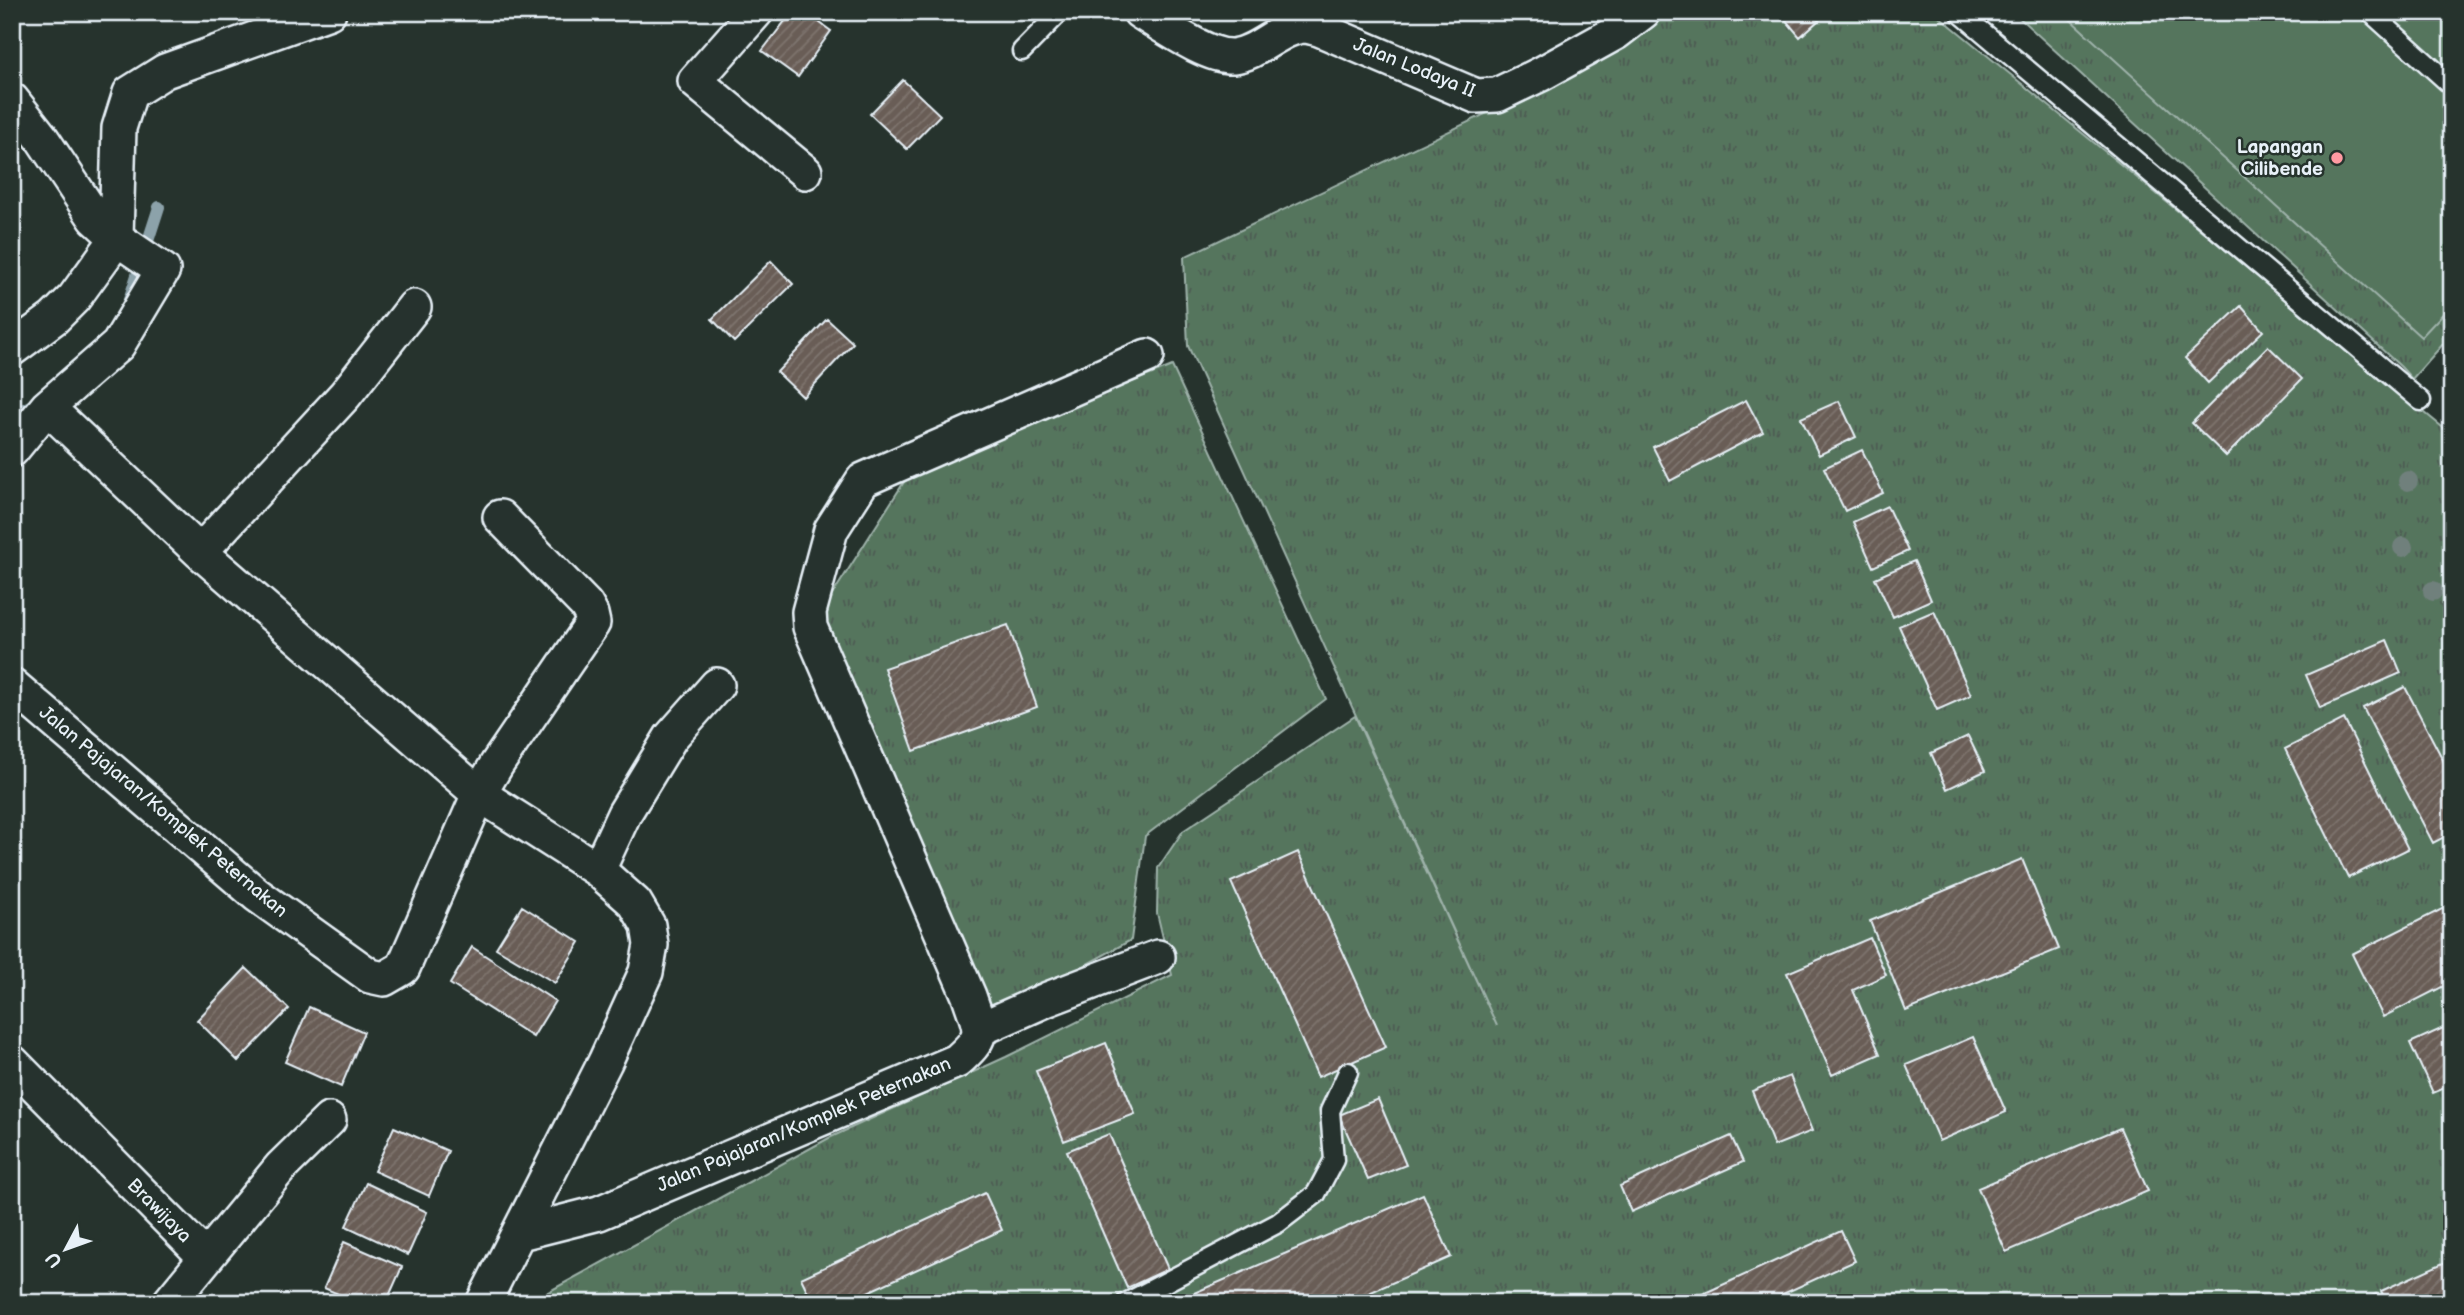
<svg xmlns="http://www.w3.org/2000/svg" width="2464" height="1315" font-family="'Balsamiq Sans',sans-serif">
<style>
.grass{fill:url(#grass-tufts);stroke:#9eb2aa;stroke-width:2}
.garden{fill:#55745d;stroke:#9eb2aa;stroke-width:2}
.lines{fill:none;stroke-linecap:round;stroke-linejoin:round}
.stream{stroke:#8ca2aa;stroke-width:12}
.building{fill:url(#building-hatch);stroke:#e8f1f8;stroke-width:2}
.service-casing{stroke:#e8f1f8;stroke-width:23}
.minor-casing{stroke:#e8f1f8;stroke-width:38}
.service{stroke:#26332d;stroke-width:18}
.minor{stroke:#26332d;stroke-width:33}
.tree{fill:#70807b}
.poi-dot{fill:#ff9aa2;stroke:#26332d;stroke-width:2.5}
.labels{text-anchor:middle;dominant-baseline:central;stroke-width:5;stroke-linejoin:round;paint-order:stroke}
.street-label{font-size:19px;fill:#e8f1f8;stroke:#26332d}
.poi-label{font-size:19px;font-weight:bold;fill:#e8f1f8;stroke:#26332d;text-anchor:end}
</style>
<defs>
<pattern id="grass-tufts" width="24" height="20" patternUnits="userSpaceOnUse" patternTransform="scale(1.75)"><rect width="24" height="20" fill="#55745d"/><path d="M3 7l-1-3M5 7V3M7 7l1-3M15 17l-1-3M17 17v-4M19 17l1-3" fill="none" stroke="#4d5c53"/></pattern>
<pattern id="building-hatch" width="6" height="6" patternUnits="userSpaceOnUse" patternTransform="scale(1.75)"><rect width="6" height="6" fill="#695d56"/><path d="M-1 1l2-2M0 6l6-6M5 7l2-2" fill="none" stroke="#7e756f"/></pattern>
</defs>
<rect width="100%" height="100%" fill="#26332d"/>
<filter id="ink" filterUnits="userSpaceOnUse"><feTurbulence type="fractalNoise" baseFrequency=".0143" numOctaves="2"/><feDisplacementMap in="SourceGraphic" scale="14" xChannelSelector="R" yChannelSelector="G"/><feConvolveMatrix kernelMatrix="1 2 1 2 8 2 1 2 1" color-interpolation-filters="sRGB"/></filter>
<g filter="url(#ink)">
<path class="grass" d="M1662 12H1934L2452 435V1303H528L829 1138 1006 1057 1172 975 1157 913 1158 868 1183 831 1355 716 1497 1026 1188 346 1184 257 1597 61Z
M2013 12H2452V334L2412 379 2401 367Z
M1172 366 1326 699 1145 836 1131 940 989 1018 813 625 911 471Z"/>
<path class="garden" d="M2062 12H2452V304L2421 337Z"/>
<g class="lines">
<path class="stream" d="M128 303 159 207
M12 415 36 403"/>
</g>
<path class="building" d="M792 12H805L831 31 798 77 762 51Z
M1779 12H1828L1800 37Z
M903 80 940 115 907 149 870 114Z
M771 261 793 284 734 342 712 319Z
M2241 306 2263 331 2208 383 2185 358Z
M827 319 853 343 803 397 777 372Z
M2268 346 2302 379 2226 456 2192 423Z
M1746 400 1763 432 1670 481 1653 447Z
M1839 401 1856 437 1819 455 1801 418Z
M1862 450 1883 493 1845 511 1824 468Z
M1887 506 1908 551 1873 567 1853 522Z
M1914 561 1931 600 1893 617 1875 578Z
M1934 611 1971 695 1937 710 1899 626Z
M1008 625 1037 707 914 751 884 668Z
M2387 640 2401 673 2320 708 2306 675Z
M2405 687 2452 777V833L2433 843 2363 708Z
M2344 719 2408 849 2348 878 2285 749Z
M1968 736 1985 771 1947 789 1931 753Z
M1298 852 1386 1047 1318 1077 1231 882Z
M2022 859 2059 949 1906 1011 1870 921Z
M2452 904V982L2383 1017 2352 954Z
M522 906 580 942 555 983 496 948Z
M1870 938 1886 975 1853 990 1880 1054 1832 1075 1787 973Z
M472 947 555 1001 533 1037 450 984Z
M246 968 289 1009 238 1061 197 1020Z
M309 1007 364 1032 341 1087 285 1062Z
M2452 1024V1085L2433 1093 2410 1043Z
M1973 1037 2006 1112 1939 1141 1906 1065Z
M1106 1043 1135 1114 1064 1141 1036 1071Z
M1790 1076 1812 1131 1774 1146 1752 1091Z
M1378 1099 1406 1165 1368 1180 1339 1115Z
M394 1127 448 1151 429 1196 374 1171Z
M2120 1128 2148 1191 2006 1252 1978 1188Z
M1109 1134 1168 1269 1127 1288 1067 1151Z
M1731 1136 1743 1162 1631 1212 1620 1186Z
M366 1183 427 1212 408 1255 346 1226Z
M985 1193 1002 1230 844 1303H813L801 1278Z
M1423 1194 1451 1257 1346 1303H1171Z
M1841 1231 1855 1261 1763 1303H1683Z
M344 1242 402 1267 386 1303H359L324 1288Z
M2452 1259V1292L2428 1303H2387L2381 1291Z
M767 1293 772 1303H747Z
M2376 1294 2380 1303H2356Z"/>
<g class="lines">
<g class="service-casing">
<path id="service" d="M1959 12 2421 401
M2370 12 2452 86
M1022 51 1060 12
M1126 1303 1278 1223 1316 1194 1334 1160 1330 1111 1348 1072"/>
</g>
<g class="minor-casing">
<path id="minor" d="M756 12 695 81 805 172
M1140 12C1162 25 1208 58 1233 56 1258 54 1278 28 1303 26 1308 26 1314 28 1319 29L1476 96 1497 95 1541 74 1617 32 1643 12
M12 100 41 137 95 218 119 240 163 270 118 345 47 407 12 450
M12 349 54 318 74 298 113 244 116 237 119 128 130 93 165 71 329 12
M47 407 200 552 479 794 497 764 593 623 591 614 586 605 500 517
M200 552 345 395 414 307
M12 685 257 895 370 976 384 979 403 968 479 794 598 870 635 903 648 925 651 945 646 972 605 1062 483 1303
M598 870 624 814 671 737 717 685
M980 1029 1048 999 1158 957
M12 1062 206 1258 281 1167 329 1120
M520 1233 599 1213 957 1061C987 1034 981 1032 969 996L810 627 809 612 831 530 863 480 1147 356
M169 1303 206 1258"/>
</g>
<use href="#service" class="service"/>
<use href="#minor" class="minor"/>
</g>
<g class="tree">
<circle cx="2408" cy="481" r="10"/>
<circle cx="2403" cy="547" r="10"/>
<circle cx="2433" cy="591" r="10"/>
</g>
</g>
<circle class="poi-dot" cx="2337" cy="158" r="7"/>
<g class="labels">
<g class="street-label">
<text transform="translate(1414 68) rotate(22)">Jalan Lodaya II</text>
<text transform="translate(163 812) rotate(40)">Jalan Pajajaran/Komplek Peternakan</text>
<text transform="translate(804 1125) rotate(-23)">Jalan Pajajaran/Komplek Peternakan</text>
<text transform="translate(159 1211) rotate(45)">Brawijaya</text>
</g>
<g class="poi-label">
<text x="2323" y="147">Lapangan<tspan x="2323" dy="22">Cilibende</tspan></text>
</g>
</g>
<rect width="2464" height="1315" fill="none" stroke="#26332d" stroke-width="42"/>
<rect x="21" y="21" width="2422" height="1273" fill="none" stroke="#e8f1f8" stroke-width="2.5" filter="url(#ink)"/>
<g transform="translate(66 1249) rotate(229)" stroke="#26332d" stroke-width="5" paint-order="stroke">
<path d="M0-5L12 26L0 18L-12 26Z" fill="#e8f1f8"/>
<text y="-10" font-size="19" font-weight="bold" text-anchor="middle" fill="#e8f1f8">U</text>
</g>
</svg>
